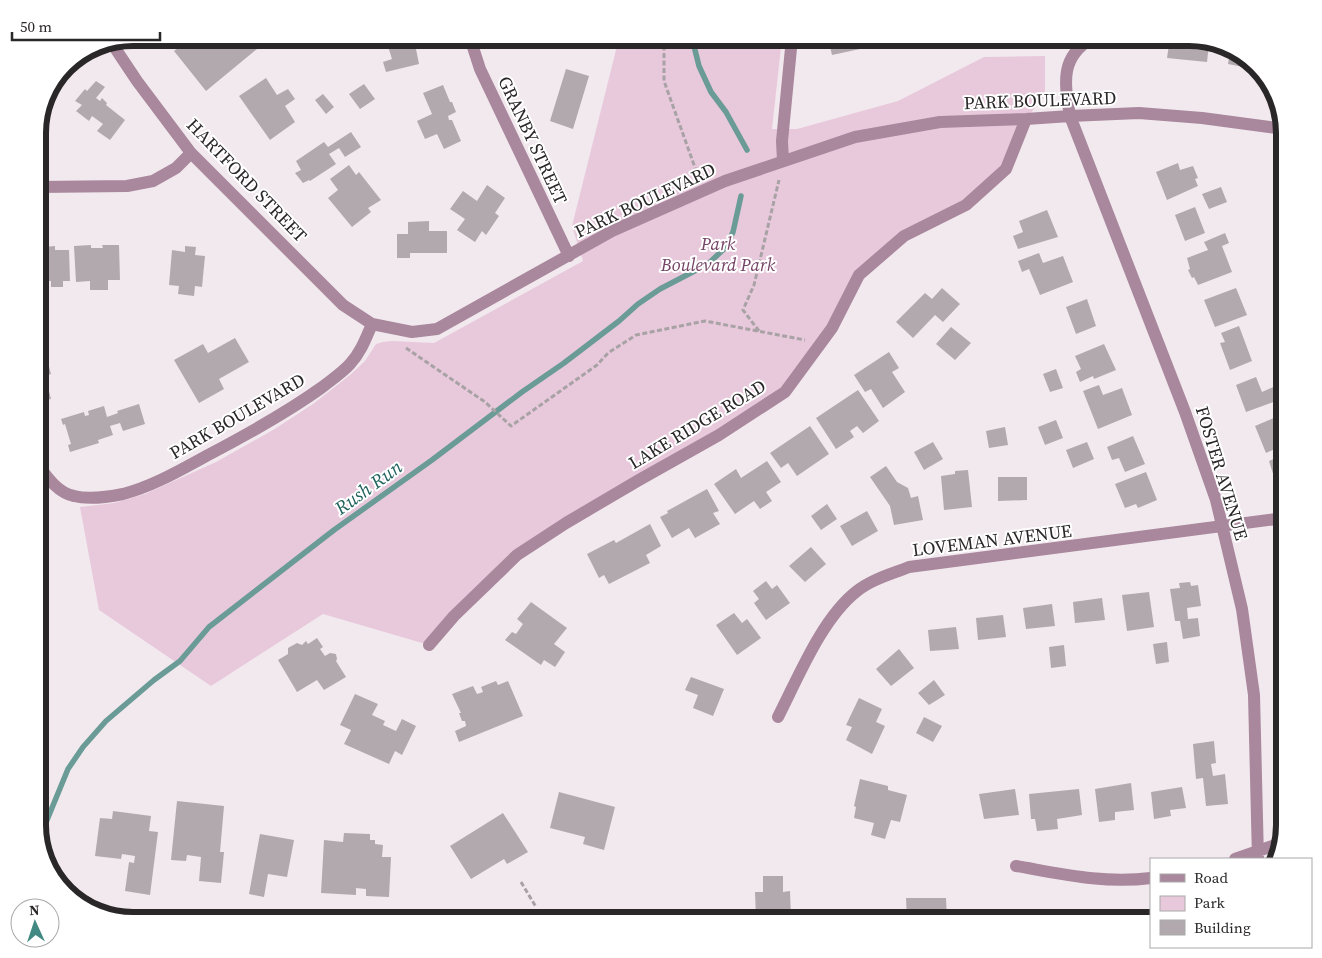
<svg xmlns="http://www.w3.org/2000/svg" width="1322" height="958" font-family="'Source Serif 4',serif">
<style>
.green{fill:#e8c9dc}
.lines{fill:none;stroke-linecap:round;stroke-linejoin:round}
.stream{stroke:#6a9b96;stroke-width:5.5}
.building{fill:#b1a9ae}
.path{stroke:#a8a2a5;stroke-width:3;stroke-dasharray:5 2.5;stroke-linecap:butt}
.minor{stroke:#a9879d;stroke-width:12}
.labels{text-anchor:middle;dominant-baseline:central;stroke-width:4;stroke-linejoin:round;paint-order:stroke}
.street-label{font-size:18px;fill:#2a2728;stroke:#fff}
.park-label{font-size:18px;font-style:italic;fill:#754365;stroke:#fff}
.water-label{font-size:19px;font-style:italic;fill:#20635e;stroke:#fff}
.rim{fill:none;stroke:#2a2728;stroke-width:6}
</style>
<rect width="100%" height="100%" fill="#f2e9ee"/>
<path class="green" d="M619 38H782L772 129H797L898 101 984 57 1045 56V95L1026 119 1006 169 966 205 904 236 859 275 785 392 503 568 429 645 323 614 211 686 99 610 80 507 114 503 145 494 216 462 273 430 313 404 350 375 365 361 376 344 383 342 392 341 434 343 583 261 572 226Z"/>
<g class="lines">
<path class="stream" d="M692 38 699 66 711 92 726 112 747 150
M40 837 68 769 83 747 106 721 154 680 180 661 209 627 334 530 432 460 522 392 564 363 619 321 638 304 660 289 708 264 726 247 733 232 741 196"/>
</g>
<path class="building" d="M190 38H198L204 46 209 42 214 49 229 38H248L257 49 206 91 174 51Z
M395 38H416L417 41 415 44 419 64 386 72 383 62 392 59 387 43 396 41Z
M828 38H872L874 46 832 55Z
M1170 38H1189L1209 44 1207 62 1167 58Z
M1230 51 1247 57 1258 70 1228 64Z
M566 69 589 76 573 129 550 121Z
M266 78 277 95 288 89 295 99 285 106 295 122 270 140 239 96Z
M96 81 105 87 96 98 100 101 102 98 107 103 106 105 125 120 110 140 97 131 103 124 92 116 89 121 76 111 82 105 75 101 85 89 87 91Z
M364 84 375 99 360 109 349 94Z
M443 85 450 102H452L456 112 448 116 449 120H452L461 141 444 149 437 134 425 139 417 121 432 114 423 93Z
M323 94 334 107 326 114 315 100Z
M45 98 47 124 38 125Z
M351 132 361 147 345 157 339 148 329 154 336 164 310 181 309 180 303 183 295 173 301 170 296 161 324 142 328 147Z
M1178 163 1180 170 1193 166 1198 178 1195 179 1198 186 1167 200 1156 172Z
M349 165 356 175 359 172 381 200 368 208 371 212 352 227 328 198 338 190 330 179Z
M487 185 505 198 495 213 499 216 486 235 482 231 475 242 457 230 465 219 450 209 463 191 477 201Z
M1221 187 1227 202 1209 209 1202 194Z
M1195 207 1205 233 1185 241 1175 215Z
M1047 210 1058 237 1018 249 1013 236 1023 232 1019 221Z
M429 221V231H447V253H410V258H397V234H408V222Z
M1225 233 1229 243 1222 246 1232 272 1198 285 1194 277 1192 278 1188 270 1190 269 1187 258 1208 250 1204 242Z
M91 245V248H103L102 245H119L120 280H108V290H90V281L76 282 74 246Z
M55 246V250H69L70 281H63V287H51V281H44V247Z
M185 246 196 247 195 255 205 256 202 287 195 286 194 296 178 294 179 286 169 285 172 250 185 252Z
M1039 253 1043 263 1063 256 1073 282 1040 295 1029 269 1022 272 1018 261Z
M942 288 960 304 943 322 935 315 913 338 896 322 925 293 932 299Z
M1236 288 1247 315 1215 327 1204 300Z
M38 293H46L47 311 38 312Z
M1087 299 1096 326 1076 334 1066 307Z
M1239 326 1252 361 1230 370 1220 343 1225 342 1221 333Z
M951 327 971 343 955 360 936 344Z
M235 338 249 362 219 379 224 389 199 403 174 360 203 344 208 353Z
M1104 344 1116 370 1094 379 1093 376 1080 382 1076 372 1081 369 1075 356Z
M889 352 899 368 892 372 905 392 883 408 871 389 865 392 854 375Z
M48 363 51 374 45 376 51 399 38 402V365Z
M1056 369 1063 388 1050 392 1043 374Z
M1256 377 1262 392 1280 384 1284 398 1246 412 1236 385Z
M1099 385 1103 395 1122 388 1132 415 1098 429 1083 391Z
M858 390 879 421 863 433 857 426 850 431 854 437 836 449 816 418Z
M139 404 145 424 123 431 120 423 110 426 113 435 98 440 99 443 70 452 68 445 71 444 65 424 63 425 61 419 84 412 85 416 89 415 88 411 104 406 107 417 118 413 117 411Z
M1284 416V445L1266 453 1255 426 1276 417V419Z
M1056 420 1063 438 1045 445 1038 427Z
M810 426 829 454 797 476 788 463 781 468 770 453Z
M1005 427 1008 445 989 448 986 431Z
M1133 436 1145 464 1125 472 1119 458 1112 460 1107 447Z
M933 442 943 459 924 470 914 452Z
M1087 442 1094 459 1073 468 1066 450Z
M1284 455V480L1276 483 1269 461Z
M767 461 781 482 766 492 772 501 760 509 754 501 735 514 714 484 736 469 741 478Z
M886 466 897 482 908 488 911 498 918 496 923 520 894 525 890 506 870 477Z
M968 470 972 507 944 510 941 476 955 474V471Z
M1146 472 1157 500 1138 508 1136 504 1125 508 1115 484Z
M998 477H1027V500L998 501Z
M707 489 719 511 713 513 720 524 695 538 689 528 672 538 660 517 668 513 667 511Z
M827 504 837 519 821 530 811 516Z
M867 511 878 531 852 546 840 526Z
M650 524 661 546 646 555 650 563 609 584 604 575 599 578 587 554 614 540 616 543Z
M811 547 826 564 805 582 789 566Z
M1282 579H1284V601H1283Z
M766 581 772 589 777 585 790 603 766 620 754 603 759 599 753 591Z
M1190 582 1191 586 1198 585 1201 606 1187 608 1188 619 1198 618 1200 636 1183 639 1180 621H1175L1170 589 1180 588 1179 583Z
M1149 592 1154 627 1127 631 1122 595Z
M1102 598 1105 620 1075 623 1073 602Z
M531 602 567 628 554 644 565 652 555 667 544 660 541 665 505 640 512 632 516 634 523 624 517 619Z
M1052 604 1055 626 1026 629 1023 608Z
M734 613 742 623 747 619 761 638 737 655 716 625Z
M1003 615 1006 637 978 640 976 618Z
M956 627 959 649 930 651 928 630Z
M317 638 323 647 320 649 325 656 330 653 336 654 337 659 336 661 346 677 324 690 317 680 297 692 278 660 288 654V648L297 643 302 645 306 641 308 644Z
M1167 642 1169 662 1156 664 1153 644Z
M1064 645 1066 666 1051 668 1049 647Z
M899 649 914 668 891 686 876 669Z
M691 677 724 689 713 716 693 708 698 695 685 690Z
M934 680 945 695 929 705 918 693Z
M496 681 498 685 508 681 523 716 459 742 455 731 466 726 465 721H462L459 713H461L452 694 473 686 477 694 483 692 481 687Z
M355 694 378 704 372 715 385 721 383 725 396 731 402 719 416 726 402 755 395 751 389 764 344 744 351 730 340 725Z
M859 698 882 709 876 722 885 726 872 754 846 740 852 727 846 725Z
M924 717 942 726 933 742 916 733Z
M1214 741 1216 763 1211 764 1213 776 1225 774 1228 804 1206 806 1203 778 1196 779 1193 744Z
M860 779 888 786V790L907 795 900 822 891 820 885 839 871 835 874 823 854 818 856 807 854 806Z
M1131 783 1134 810 1115 812V820L1099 822 1095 789Z
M1182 787 1186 808 1170 810 1171 816 1154 819 1151 792Z
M1015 789 1019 815 984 819 979 794Z
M1079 789 1082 815 1057 819 1058 829 1037 831 1035 819H1031L1029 794Z
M559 792 615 807 604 850 583 844 585 837 550 828Z
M177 801 224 806 220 852H224L221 883 199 881 201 857 187 855 186 861 171 860Z
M113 811 151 816 149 831 158 832 150 895 125 891 129 862 134 863 135 856 122 854 121 859 95 856 100 818 112 819Z
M503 813 528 852 507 864 504 859 471 879 450 846Z
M344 833 370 834V840H375V844L383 845 382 857H391L389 897 366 896V889L356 888V895L321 893 324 840 343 842Z
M260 834 294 840 287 877 268 874 264 897 249 894Z
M763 876H783V892L790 891 791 919 761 920V918H756L755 892H763Z
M906 898H946L947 920 907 919Z"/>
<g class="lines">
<path class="path" d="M664 38V81L698 176
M759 331 743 310 754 285 779 180
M406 348 485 402 511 426 597 365 608 353 636 335 705 321 805 340
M521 882 536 907"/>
<path class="minor" d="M470 38 480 69 569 256
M1092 38C1059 58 1065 84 1070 116L1185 412 1216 500 1242 609 1254 695 1258 859
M113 45 137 81 191 153 343 305 372 324 412 332 437 329 612 231 725 181 855 137 940 122 1026 119 1070 116 1139 113 1202 118 1284 129
M783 161 782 141 792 38
M38 187 127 186 153 181 176 168 191 153
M38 465C47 477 58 493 74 496 89 500 108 497 123 494 154 486 182 469 210 454 248 434 286 413 321 388 331 380 342 373 350 364 361 352 366 338 372 324
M429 645 454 616 517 555 566 523 639 480 719 435 785 392 832 328 859 275 904 236 966 205 1006 169 1026 119
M778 717C798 678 822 618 857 591 872 579 892 574 909 567L1284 518
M1235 859 1278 844
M1016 866C1062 874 1104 884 1151 878
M542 920H545"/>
</g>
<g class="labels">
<g class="street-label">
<text transform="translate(1040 100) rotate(-2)">PARK BOULEVARD</text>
<text transform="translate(533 140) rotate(65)">GRANBY STREET</text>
<text transform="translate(247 180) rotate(46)">HARTFORD STREET</text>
<text transform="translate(645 200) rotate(-25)">PARK BOULEVARD</text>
<text transform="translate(237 416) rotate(-30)">PARK BOULEVARD</text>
<text transform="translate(697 424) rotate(-31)">LAKE RIDGE ROAD</text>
<text transform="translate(1222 473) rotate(73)">FOSTER AVENUE</text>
<text transform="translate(992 540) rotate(-7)">LOVEMAN AVENUE</text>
</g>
<g class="park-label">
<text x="718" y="243">Park<tspan x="718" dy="21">Boulevard Park</tspan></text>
</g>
<g class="water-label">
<text transform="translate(368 487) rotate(-36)">Rush Run</text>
</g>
</g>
<path d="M0 0H1322V958H0ZM133 46H1189A87 87 0 0 1 1276 133V825A87 87 0 0 1 1189 912H133A87 87 0 0 1 46 825V133A87 87 0 0 1 133 46Z" fill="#fff" fill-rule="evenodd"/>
<path class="rim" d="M133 46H1189A87 87 0 0 1 1276 133V825A87 87 0 0 1 1189 912H133A87 87 0 0 1 46 825V133A87 87 0 0 1 133 46Z"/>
<rect x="1150" y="858" width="162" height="90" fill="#ffffff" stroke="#aaa9a9"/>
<rect x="1160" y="874" width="25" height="8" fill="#a9879d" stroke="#aaa9a9"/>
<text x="1194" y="883" font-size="15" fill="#2a2728">Road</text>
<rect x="1160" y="896" width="25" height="15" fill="#e8c9dc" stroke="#aaa9a9"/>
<text x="1194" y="908" font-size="15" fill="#2a2728">Park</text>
<rect x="1160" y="920" width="25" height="15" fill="#b1a9ae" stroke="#aaa9a9"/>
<text x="1194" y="933" font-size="15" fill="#2a2728">Building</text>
<g transform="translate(35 923) rotate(357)"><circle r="24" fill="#ffffff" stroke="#aaa9a9"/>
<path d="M0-4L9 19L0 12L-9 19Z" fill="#428983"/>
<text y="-8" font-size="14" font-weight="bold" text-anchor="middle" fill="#2a2728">N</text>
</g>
<path d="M12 32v8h148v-8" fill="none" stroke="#2a2728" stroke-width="2.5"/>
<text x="20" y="32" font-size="15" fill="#2a2728" stroke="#ffffff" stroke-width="4" paint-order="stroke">50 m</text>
</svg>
